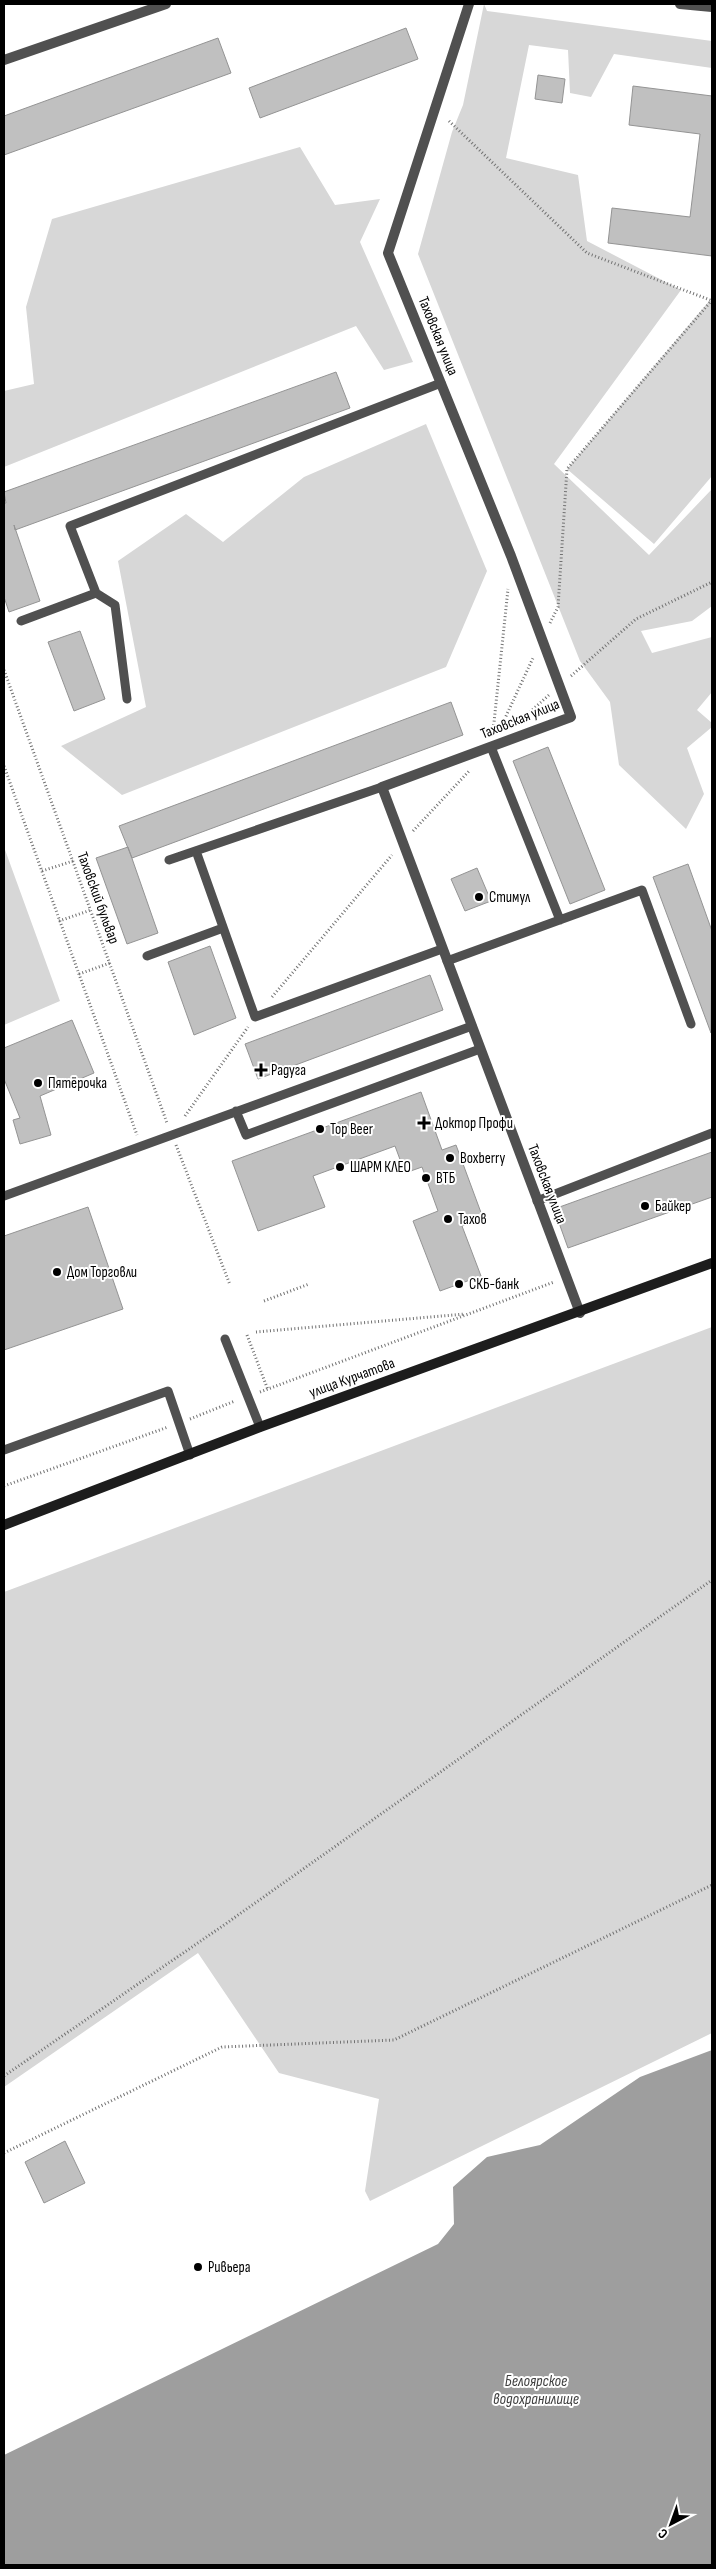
<svg xmlns="http://www.w3.org/2000/svg" width="716" height="2569" font-family="'Sofia Sans Condensed',sans-serif">
<style>
.green{fill:#d7d7d7}
.water{fill:#9e9e9e}
.building{fill:#c0c0c0;stroke:#949494}
.lines{fill:none;stroke-linecap:round;stroke-linejoin:round}
.path{stroke:#727272;stroke-width:3;stroke-dasharray:1 2.5;stroke-linecap:butt}
.lane{stroke:#505050;stroke-width:9}
.street{stroke:#505050;stroke-width:10}
.secondary{stroke:#1d1d1d;stroke-width:10}
.poi-dot{fill:#000;stroke:#fff;stroke-width:2}
.labels{text-anchor:middle;dominant-baseline:central;stroke-width:4;stroke-linejoin:round;paint-order:stroke}
.street-label{font-size:15px;fill:#000;stroke:#fff}
.poi-label{font-size:15px;fill:#000;stroke:#fff;text-anchor:start}
.water-label{font-size:16px;font-style:italic;fill:#3f3f3f;stroke:#fff}
</style>
<rect width="100%" height="100%" fill="#fff"/>
<path class="green" d="M484 4 487 11 712 41V68L614 54 591 97 570 93 568 50 529 45 506 158 578 175 587 241 681 290 554 464 649 555 712 489V606L692 621 641 631 652 653 712 637V692L697 710 712 723V727L687 748 704 794 686 829 619 765 610 702 580 661 418 254 452 132 463 105Z
M300 147 335 205 380 199 360 242 413 362 384 370 356 326 4 467V391L34 384 26 307 52 219Z
M710 300 712 302V476L654 544 567 469Z
M426 424 487 571 446 667 122 795 61 746 146 707 118 561 186 514 223 542 304 477Z
M4 847 60 1001 4 1025Z
M712 1327V2033L370 2201 365 2191 379 2099 279 2073 198 1953 4 2087V1592Z"/>
<path class="water" d="M712 2050V2565H4V2455L438 2244 454 2224 453 2187 487 2157 540 2145 640 2077Z"/>
<path class="building" d="M406 28 418 59 260 118 249 88Z
M218 38 231 73 4 155V116Z
M538 75 565 79 562 103 535 99Z
M633 86 712 96V256L608 243 612 208 690 217 700 134 629 125Z
M336 372 350 408 15 530 14 525 40 601 9 612 4 597V503H6L4 492Z
M80 631 105 699 74 711 48 642Z
M451 702 463 735 132 858 119 826Z
M548 747 605 890 570 904 513 761Z
M128 847 158 933 127 944 96 858Z
M688 864 712 931 711 1033 653 877Z
M477 868 491 901 465 911 451 879Z
M210 946 236 1018 194 1035 168 962Z
M430 975 443 1010 258 1079 245 1044Z
M72 1020 94 1073 40 1096 51 1135 20 1144 13 1120 20 1118 4 1079V1048Z
M421 1092 442 1150 456 1145 483 1218 462 1226 481 1276 440 1291 413 1221 438 1211 422 1167 405 1173 395 1146 313 1176 325 1207 258 1231 232 1161Z
M712 1152V1197L568 1248 554 1209Z
M88 1207 123 1309 4 1350V1236Z
M65 2141 85 2183 44 2203 25 2162Z"/>
<g class="lines">
<path class="path" d="M449 121 587 253 710 300
M550 623 558 607 567 469 712 300
M4 670 167 1123
M571 676 636 619 712 582
M522 719 549 695
M500 729 533 658
M493 732 508 589
M4 766 137 1135
M413 831 470 770
M42 871 73 861
M59 921 91 910
M79 974 110 963
M272 997 392 855
M185 1116 248 1027
M176 1145 230 1285
M264 1301 309 1284
M256 1332 465 1314
M247 1335 268 1390
M260 1392 554 1282
M190 1419 235 1401
M4 1486 168 1427
M4 2076 224 1925 712 1580
M4 2153 222 2047 394 2040 712 1885"/>
<path class="lane" d="M21 621 96 593
M127 699 115 605 96 593 70 526 441 383
M491 747 560 920
M196 851 255 1017 442 949
M169 860 382 787
M147 956 223 928
M447 961 642 890 691 1024
M236 1111 246 1135 480 1049
M4 1196 472 1026
M537 1201 712 1133
M225 1339 260 1427
M4 1450 168 1391 190 1455"/>
<path class="street" d="M469 4 388 253 511 556 571 717 382 787 580 1313
M680 4 712 7
M4 60 166 4"/>
<path class="secondary" d="M4 1525 260 1427 712 1263"/>
</g>
<g class="poi-dot">
<circle cx="479" cy="897" r="5"/>
<path d="M258.5 1062.5h5v5h5v5h-5v5h-5v-5h-5v-5h5z"/>
<circle cx="38" cy="1083" r="5"/>
<path d="M421.5 1115.5h5v5h5v5h-5v5h-5v-5h-5v-5h5z"/>
<circle cx="320" cy="1129" r="5"/>
<circle cx="450" cy="1158" r="5"/>
<circle cx="340" cy="1167" r="5"/>
<circle cx="426" cy="1178" r="5"/>
<circle cx="645" cy="1206" r="5"/>
<circle cx="448" cy="1219" r="5"/>
<circle cx="57" cy="1272" r="5"/>
<circle cx="459" cy="1284" r="5"/>
<circle cx="198" cy="2267" r="5"/>
</g>
<g class="labels">
<g class="street-label">
<text transform="translate(438 336) rotate(68)">Таховская улица</text>
<text transform="translate(520 719) rotate(-22)">Таховская улица</text>
<text transform="translate(98 898) rotate(70)">Таховский бульвар</text>
<text transform="translate(547 1184) rotate(69)">Таховская улица</text>
<text transform="translate(352 1378) rotate(-20)">улица Курчатова</text>
</g>
<g class="poi-label">
<text x="489" y="897">Стимул</text>
<text x="271" y="1070">Радуга</text>
<text x="48" y="1083">Пятёрочка</text>
<text x="435" y="1123">Доктор Профи</text>
<text x="330" y="1129">Top Beer</text>
<text x="460" y="1158">Boxberry</text>
<text x="350" y="1167">ШАРМ КЛЕО</text>
<text x="436" y="1178">ВТБ</text>
<text x="655" y="1206">Байкер</text>
<text x="458" y="1219">Тахов</text>
<text x="67" y="1272">Дом Торговли</text>
<text x="469" y="1284">СКБ-банк</text>
<text x="208" y="2267">Ривьера</text>
</g>
<g class="water-label">
<text x="536" y="2381">Белоярское<tspan x="536" dy="18">водохранилище</tspan></text>
</g>
</g>
<rect width="716" height="2569" fill="none" stroke="#000000" stroke-width="10"/>
<g transform="translate(671 2524) rotate(221)" stroke="#ffffff" stroke-width="4" paint-order="stroke">
<path d="M0-4L9 19L0 12L-9 19Z" fill="#000000"/>
<text y="-8" font-size="14" font-weight="bold" text-anchor="middle" fill="#000000">С</text>
</g>
</svg>
